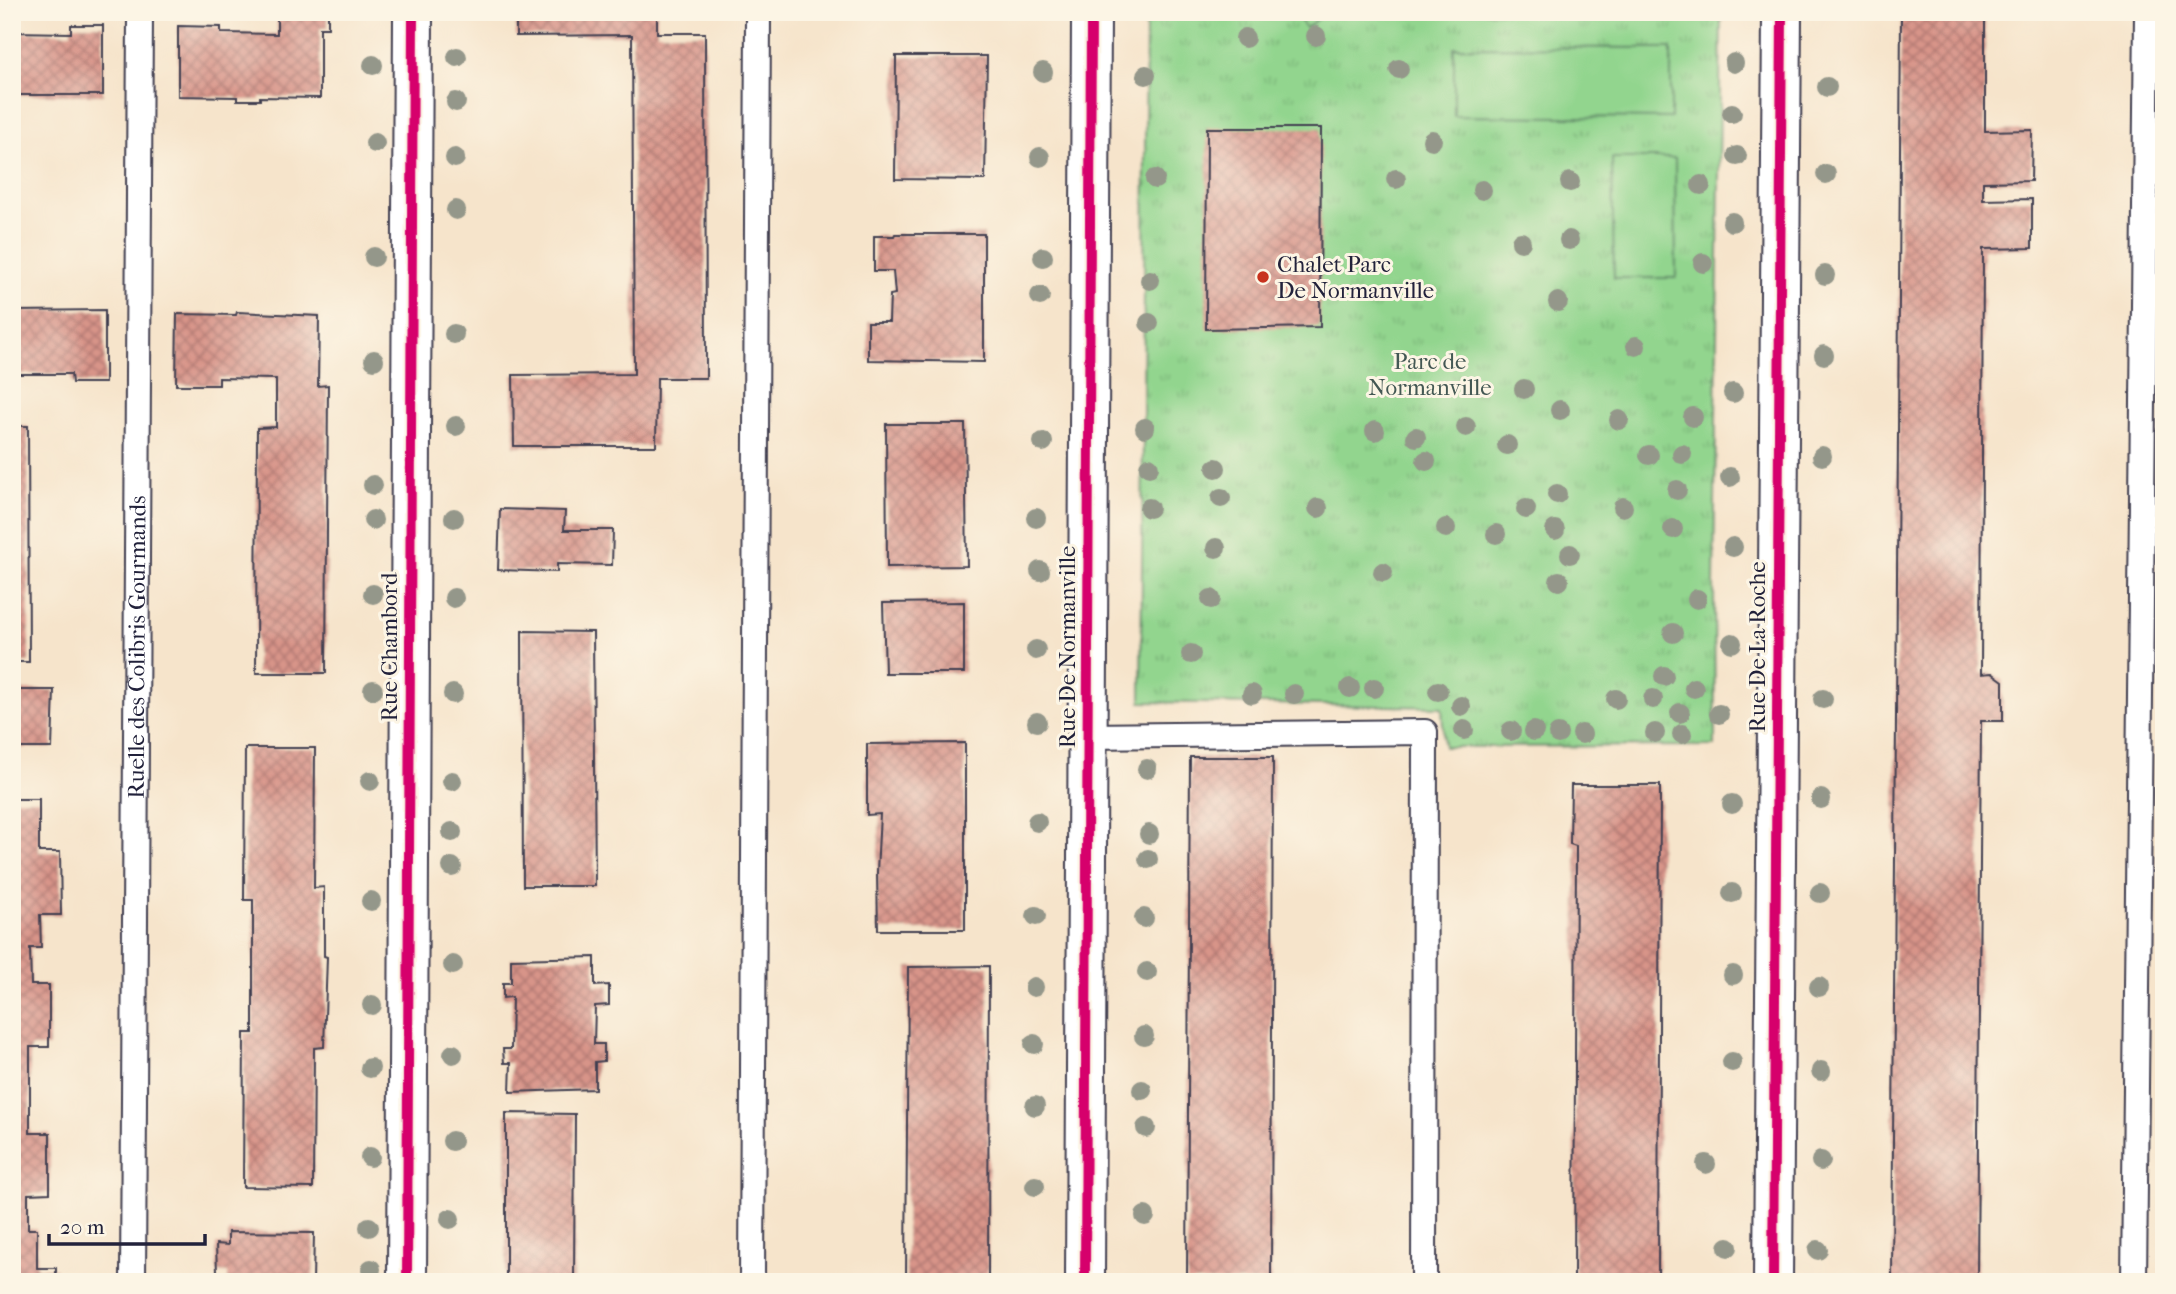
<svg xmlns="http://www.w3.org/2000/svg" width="2176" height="1294" font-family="'IM FELL French Canon',serif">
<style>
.grass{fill:url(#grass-tufts);stroke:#5a7c64;stroke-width:2}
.pitch{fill:#92d58e;stroke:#5a7c64;stroke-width:2}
.building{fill:url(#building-cross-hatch)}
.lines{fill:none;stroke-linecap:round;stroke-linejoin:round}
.lane-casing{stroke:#423f51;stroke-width:28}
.street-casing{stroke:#423f51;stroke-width:42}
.lane{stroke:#fff;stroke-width:24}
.street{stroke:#fff;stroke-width:38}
.cycleway-casing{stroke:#fcf5e5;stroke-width:15}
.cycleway{stroke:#d6006c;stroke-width:10}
.tree{fill:#94978a}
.poi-dot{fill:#c8321e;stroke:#fcf5e5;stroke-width:2.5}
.labels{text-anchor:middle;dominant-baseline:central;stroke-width:6;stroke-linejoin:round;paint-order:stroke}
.poi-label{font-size:23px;fill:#22223b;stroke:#fcf5e5;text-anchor:start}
.park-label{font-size:23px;fill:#445854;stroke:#fcf5e5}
.street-label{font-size:23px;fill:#22223b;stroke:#fcf5e5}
</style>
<defs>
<pattern id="grass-tufts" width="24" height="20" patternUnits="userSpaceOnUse" patternTransform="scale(1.75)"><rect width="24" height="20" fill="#92d58e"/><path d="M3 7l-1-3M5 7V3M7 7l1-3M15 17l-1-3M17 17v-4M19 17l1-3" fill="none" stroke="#7eb77b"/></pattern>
<pattern id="building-cross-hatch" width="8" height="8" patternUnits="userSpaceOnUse" patternTransform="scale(1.75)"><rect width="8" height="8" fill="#d89489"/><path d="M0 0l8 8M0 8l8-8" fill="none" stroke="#af7871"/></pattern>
</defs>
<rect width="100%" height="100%" fill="#fcf5e5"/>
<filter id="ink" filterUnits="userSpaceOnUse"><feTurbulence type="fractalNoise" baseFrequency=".0143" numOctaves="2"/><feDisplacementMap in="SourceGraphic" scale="14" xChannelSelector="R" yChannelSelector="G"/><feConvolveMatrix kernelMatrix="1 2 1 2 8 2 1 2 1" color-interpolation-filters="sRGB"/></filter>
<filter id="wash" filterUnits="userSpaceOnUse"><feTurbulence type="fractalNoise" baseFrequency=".00686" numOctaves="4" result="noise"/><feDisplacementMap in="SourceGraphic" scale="28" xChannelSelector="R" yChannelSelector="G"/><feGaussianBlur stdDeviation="1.57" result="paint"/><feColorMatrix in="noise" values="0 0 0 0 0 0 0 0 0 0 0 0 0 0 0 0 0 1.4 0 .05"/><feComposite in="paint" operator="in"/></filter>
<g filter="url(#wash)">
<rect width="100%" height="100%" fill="#f6e4cb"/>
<path class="grass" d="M1146 12H1721L1714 583 1715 746 1444 747 1442 707 1141 702Z"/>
<path class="pitch" d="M1294 12H1327L1306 28Z
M1454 47 1671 48V118L1454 116Z
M1612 158H1675L1676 278H1614Z"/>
<g id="blocks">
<path class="building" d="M277 12H328V28H320V98L260 97V100H237V97L178 96V26L221 27V33L277 34Z
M516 12H657V33H705L706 378H657L656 446H514L513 375 634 374 632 35 516 36Z
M1901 12H1985V131L2032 130 2031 181 1983 182V200L2032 199V248L1983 249 1981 674 1992 673 2003 681V721H1981L1977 1282H1892Z
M71 25H103V95H12V32L71 33Z
M896 56H987L985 180 895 179Z
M1207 128H1321L1320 327 1206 329Z
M895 234H984V362L868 360V322H889L890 295 895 294 893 271H874V236H894Z
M105 310V383H72L71 374H12V311Z
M237 312 319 316 318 386 328 385 326 673H256L257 428 276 427V379L219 378V385H176L177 314 236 315Z
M886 424H965L967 566 887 567Z
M12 426H28L29 662H12Z
M500 509 565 511 564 530H613L612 565 557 564V572L498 570Z
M964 602V673H885L883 603Z
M522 631 593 632 595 886H523Z
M12 690H54L52 748H12Z
M965 743V930H878L877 872 880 814 867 815V744Z
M245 748H315L314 888 324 887V956L327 957 324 1047 314 1048 313 1188 243 1187 244 1033H253V900H244Z
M1190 757H1273L1271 1282H1187Z
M1571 785H1660L1658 1282H1574L1576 846 1570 844Z
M12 799H39V852H60L61 915H40L41 948H30L31 985H49V1047H30V1133H50V1193L28 1194V1229H37V1268H56V1282H12Z
M595 957V986L609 985V1005L595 1006 594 1044H604V1061L595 1062V1089L510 1092 511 1063H504L503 1049H511L512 997 503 998V983H511V959Z
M989 966 988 1282H906L908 967Z
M506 1113 575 1114 574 1282H506Z
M228 1232 314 1233 313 1282H228V1273L217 1272 216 1244 228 1245Z"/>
</g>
</g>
<g filter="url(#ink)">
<use href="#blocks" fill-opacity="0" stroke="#423f51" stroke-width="2"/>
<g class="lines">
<g class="lane-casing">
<g id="lane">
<path d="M1088 736 1425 732 1424 1282"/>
<path id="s1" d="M133 1282 140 12"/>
<path d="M752 1282 758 12"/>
<path d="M2134 1282 2147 12"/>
</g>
</g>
<g class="street-casing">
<path id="street" d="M407 1282 413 12
M1085 1282 1091 12
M1773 1282 1782 12"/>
</g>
<use href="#lane" class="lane"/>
<use href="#street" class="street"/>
<g class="cycleway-casing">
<path id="cycleway" d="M407 1282 413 12
M1085 1282 1091 12
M1773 1282 1782 12"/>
</g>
<use href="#cycleway" class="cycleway"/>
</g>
<g class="tree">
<circle cx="1316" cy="36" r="10"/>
<circle cx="1245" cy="38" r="10"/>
<circle cx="457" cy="57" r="10"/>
<circle cx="1734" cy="63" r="10"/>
<circle cx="373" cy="65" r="10"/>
<circle cx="1399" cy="69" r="10"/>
<circle cx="1043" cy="72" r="10"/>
<circle cx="1146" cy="75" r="10"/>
<circle cx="1827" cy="87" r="10"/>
<circle cx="456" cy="102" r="10"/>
<circle cx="1732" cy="113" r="10"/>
<circle cx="1432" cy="140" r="10"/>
<circle cx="375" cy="143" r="10"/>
<circle cx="1737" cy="156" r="10"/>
<circle cx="1040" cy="157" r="10"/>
<circle cx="455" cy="158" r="10"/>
<circle cx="1826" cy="174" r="10"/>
<circle cx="1155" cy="179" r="10"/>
<circle cx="1396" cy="179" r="10"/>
<circle cx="1570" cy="182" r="10"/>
<circle cx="1701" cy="185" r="10"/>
<circle cx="1482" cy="190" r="10"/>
<circle cx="456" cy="210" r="10"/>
<circle cx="1732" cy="222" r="10"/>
<circle cx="1569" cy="240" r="10"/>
<circle cx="1521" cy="242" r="10"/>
<circle cx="374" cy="257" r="10"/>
<circle cx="1043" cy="257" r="10"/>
<circle cx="1703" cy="263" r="10"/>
<circle cx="1825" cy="275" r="10"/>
<circle cx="1150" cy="280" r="10"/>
<circle cx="1040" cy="296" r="10"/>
<circle cx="1558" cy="302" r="10"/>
<circle cx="1149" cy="323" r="10"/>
<circle cx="454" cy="334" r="10"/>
<circle cx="1636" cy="346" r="10"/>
<circle cx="1824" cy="355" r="10"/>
<circle cx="374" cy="360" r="10"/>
<circle cx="1524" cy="389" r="10"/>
<circle cx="1733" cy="393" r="10"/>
<circle cx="1560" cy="410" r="10"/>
<circle cx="1693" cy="417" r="10"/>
<circle cx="1619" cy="420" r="10"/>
<circle cx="456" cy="426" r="10"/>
<circle cx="1466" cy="427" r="10"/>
<circle cx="1145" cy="428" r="10"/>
<circle cx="1375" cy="431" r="10"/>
<circle cx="1416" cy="437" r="10"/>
<circle cx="1043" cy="442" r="10"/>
<circle cx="1507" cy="445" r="10"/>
<circle cx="1682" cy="454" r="10"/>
<circle cx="1649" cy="455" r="10"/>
<circle cx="1822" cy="456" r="10"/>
<circle cx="1426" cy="461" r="10"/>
<circle cx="1149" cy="467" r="10"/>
<circle cx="1216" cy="468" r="10"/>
<circle cx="1730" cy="477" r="10"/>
<circle cx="373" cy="485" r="10"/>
<circle cx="1677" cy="490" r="10"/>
<circle cx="1557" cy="494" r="10"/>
<circle cx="1221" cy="498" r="10"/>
<circle cx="1623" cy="507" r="10"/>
<circle cx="1149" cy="508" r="10"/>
<circle cx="1318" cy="508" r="10"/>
<circle cx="1526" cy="509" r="10"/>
<circle cx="454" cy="518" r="10"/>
<circle cx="1036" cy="518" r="10"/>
<circle cx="373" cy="520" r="10"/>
<circle cx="1446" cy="528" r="10"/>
<circle cx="1673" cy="529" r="10"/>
<circle cx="1555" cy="530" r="10"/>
<circle cx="1496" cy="534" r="10"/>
<circle cx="1733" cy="547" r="10"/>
<circle cx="1216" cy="548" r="10"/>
<circle cx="1570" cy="554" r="10"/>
<circle cx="1040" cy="571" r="10"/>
<circle cx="1383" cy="572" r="10"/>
<circle cx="1559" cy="581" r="10"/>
<circle cx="373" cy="594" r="10"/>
<circle cx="454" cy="598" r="10"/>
<circle cx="1211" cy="599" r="10"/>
<circle cx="1697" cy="599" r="10"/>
<circle cx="1673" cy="633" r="10"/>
<circle cx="1732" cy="643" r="10"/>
<circle cx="1036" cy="650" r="10"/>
<circle cx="1191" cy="654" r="10"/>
<circle cx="1664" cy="676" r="10"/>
<circle cx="1350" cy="688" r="10"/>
<circle cx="1374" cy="688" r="10"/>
<circle cx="1694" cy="688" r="10"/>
<circle cx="373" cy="690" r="10"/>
<circle cx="1438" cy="691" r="10"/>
<circle cx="453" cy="694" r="10"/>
<circle cx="1252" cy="694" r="10"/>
<circle cx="1294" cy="694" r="10"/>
<circle cx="1616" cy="699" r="10"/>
<circle cx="1653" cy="699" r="10"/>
<circle cx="1823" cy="699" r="10"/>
<circle cx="1461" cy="706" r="10"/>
<circle cx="1680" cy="713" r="10"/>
<circle cx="1719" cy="714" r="10"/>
<circle cx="1037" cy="722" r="10"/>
<circle cx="1464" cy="730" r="10"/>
<circle cx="1511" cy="731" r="10"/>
<circle cx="1534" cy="731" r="10"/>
<circle cx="1655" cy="733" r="10"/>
<circle cx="1558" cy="734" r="10"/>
<circle cx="1582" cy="734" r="10"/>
<circle cx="1682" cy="734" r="10"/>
<circle cx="1147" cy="769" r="10"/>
<circle cx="370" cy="781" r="10"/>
<circle cx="452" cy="781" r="10"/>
<circle cx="1821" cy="799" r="10"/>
<circle cx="1732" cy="804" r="10"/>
<circle cx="1037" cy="822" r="10"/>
<circle cx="452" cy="832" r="10"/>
<circle cx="1149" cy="834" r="10"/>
<circle cx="1148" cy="859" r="10"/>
<circle cx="452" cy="867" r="10"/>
<circle cx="1732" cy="893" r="10"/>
<circle cx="1820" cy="893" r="10"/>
<circle cx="371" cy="901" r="10"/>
<circle cx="1036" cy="916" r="10"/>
<circle cx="1144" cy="918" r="10"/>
<circle cx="453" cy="965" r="10"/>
<circle cx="1147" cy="972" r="10"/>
<circle cx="1733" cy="975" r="10"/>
<circle cx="1034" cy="987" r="10"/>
<circle cx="1819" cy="987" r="10"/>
<circle cx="372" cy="1005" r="10"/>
<circle cx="1144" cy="1036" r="10"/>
<circle cx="1034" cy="1044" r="10"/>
<circle cx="453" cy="1054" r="10"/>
<circle cx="1732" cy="1062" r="10"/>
<circle cx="370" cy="1068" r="10"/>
<circle cx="1821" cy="1071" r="10"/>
<circle cx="1142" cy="1090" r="10"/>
<circle cx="1035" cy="1106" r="10"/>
<circle cx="1146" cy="1128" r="10"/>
<circle cx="452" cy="1141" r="10"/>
<circle cx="370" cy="1157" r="10"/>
<circle cx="1821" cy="1161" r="10"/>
<circle cx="1706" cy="1164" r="10"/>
<circle cx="1035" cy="1186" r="10"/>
<circle cx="1145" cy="1216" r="10"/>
<circle cx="450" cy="1219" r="10"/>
<circle cx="369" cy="1227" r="10"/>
<circle cx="1728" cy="1247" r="10"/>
<circle cx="1818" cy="1250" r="10"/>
<circle cx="371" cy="1269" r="10"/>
</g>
</g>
<circle class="poi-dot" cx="1263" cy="277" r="7"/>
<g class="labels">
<g class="poi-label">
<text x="1277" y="264">Chalet Parc<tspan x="1277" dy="26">De Normanville</tspan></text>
</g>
<g class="park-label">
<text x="1430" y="361">Parc de<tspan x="1430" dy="26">Normanville</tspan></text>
</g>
<g class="street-label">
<text stroke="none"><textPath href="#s1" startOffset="635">Ruelle des Colibris Gourmands</textPath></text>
<text transform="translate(389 647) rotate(-90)">Rue Chambord</text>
<text transform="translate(1067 647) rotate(-90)">Rue De Normanville</text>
<text transform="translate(1757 647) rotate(-90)">Rue De La Roche</text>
</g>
</g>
<rect width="2176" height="1294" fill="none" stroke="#fcf5e5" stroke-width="42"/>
<path d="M49 1234v10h156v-10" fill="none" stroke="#22223b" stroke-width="3.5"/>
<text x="60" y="1234" font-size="21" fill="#22223b" stroke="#fcf5e5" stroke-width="5" paint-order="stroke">20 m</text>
</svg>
